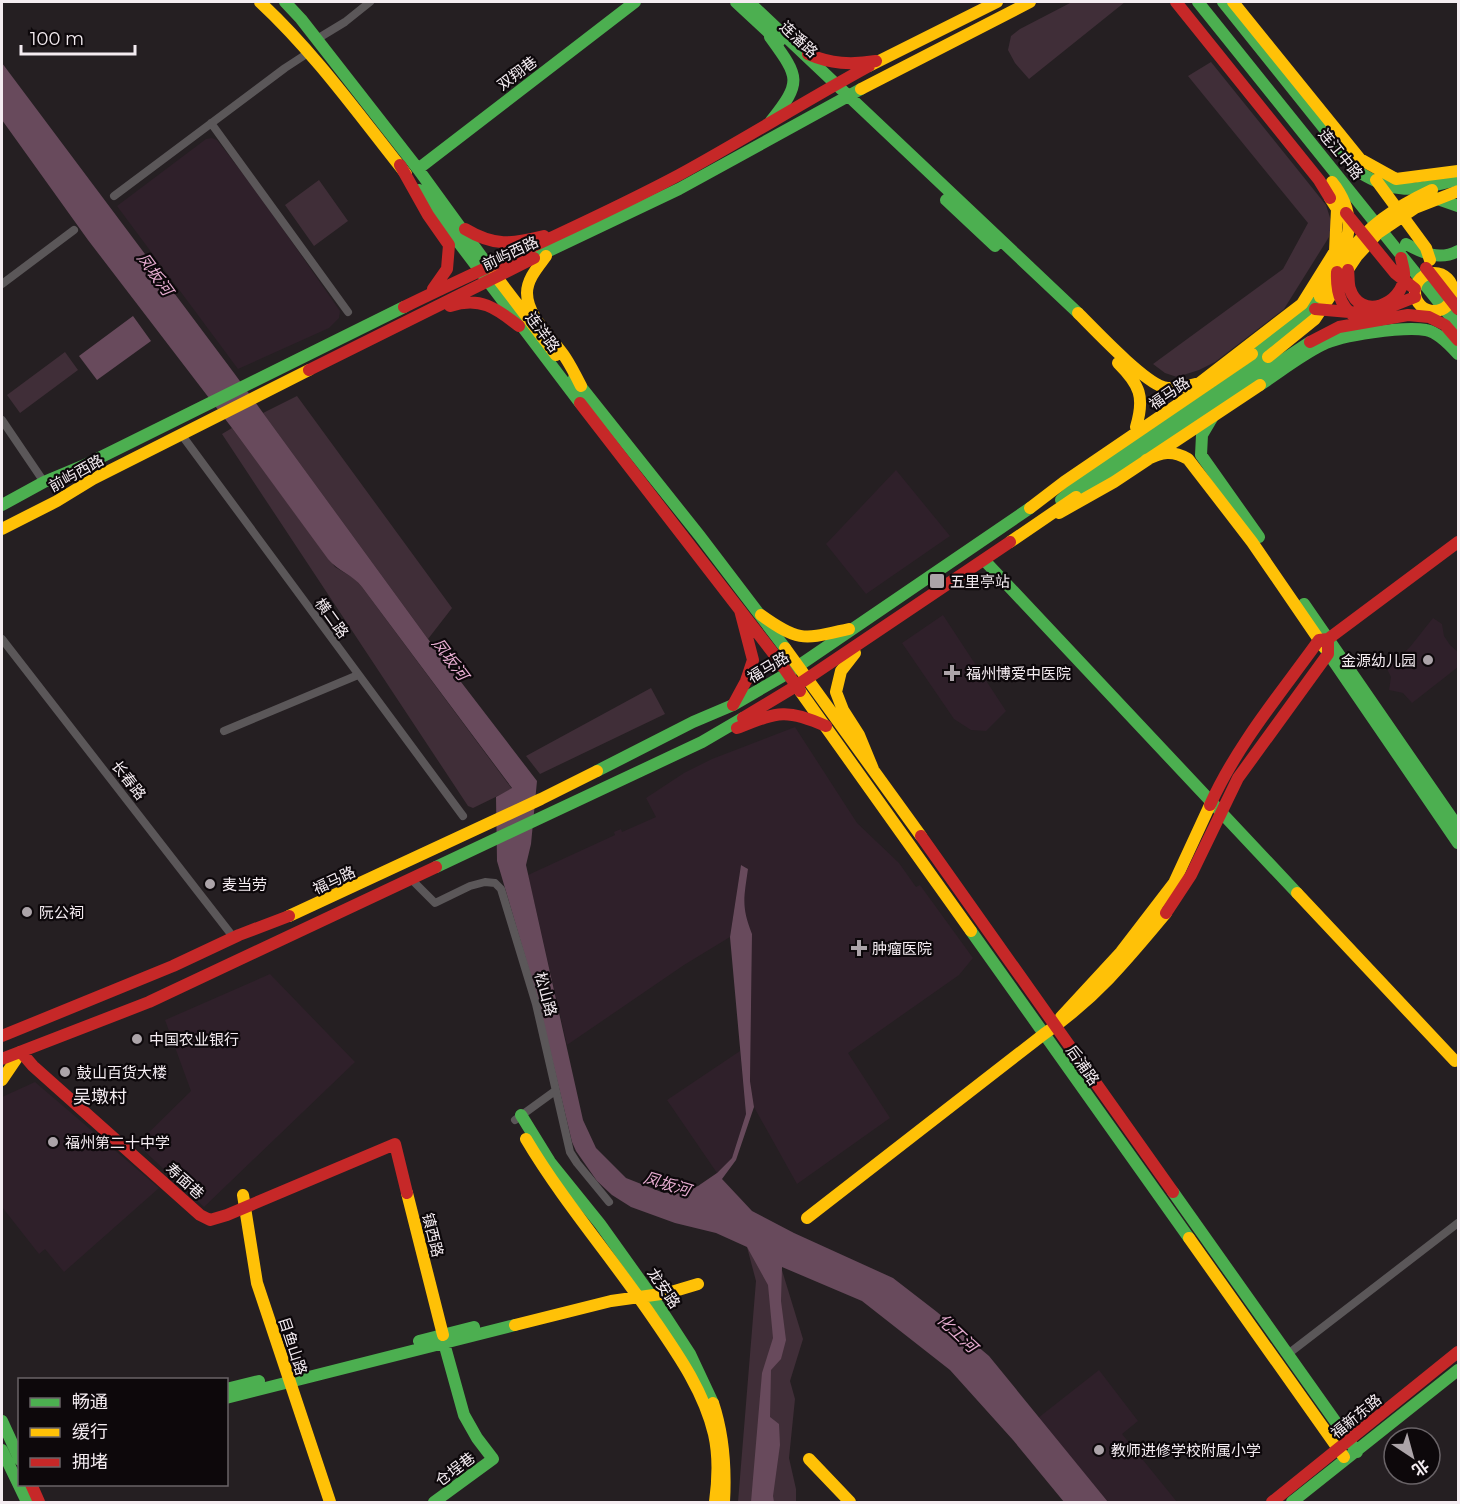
<svg xmlns="http://www.w3.org/2000/svg" width="1460" height="1504" font-family="Montserrat,'Noto Sans SC',sans-serif">
<style>
.built{fill:#2f202a}
.green{fill:#402e38}
.water{fill:#684a5c}
.lines{fill:none;stroke-linecap:round;stroke-linejoin:round}
.street{stroke:#5b5759;stroke-width:8}
.fast{stroke:#4caf50;stroke-width:12}
.slow{stroke:#ffc107;stroke-width:12}
.jam{stroke:#c62828;stroke-width:12}
.poi-dot{fill:#aca4a9;stroke:#0d080b;stroke-width:2}
.labels{text-anchor:middle;dominant-baseline:central;stroke-width:4.5;stroke-linejoin:round;paint-order:stroke}
.street-label{font-size:15px;fill:#f4ecf1;stroke:#0d080b}
.poi-label{font-size:15px;fill:#f4ecf1;stroke:#0d080b;text-anchor:start}
.water-label{font-size:16px;font-style:italic;fill:#e6acd0;stroke:#0d080b}
.quarter-label{font-size:18px;fill:#f4ecf1;stroke:#0d080b}
</style>
<rect width="100%" height="100%" fill="#251f22"/>
<path class="built" d="M212 138 217 140 260 196 340 311 339 318 329 328 238 369 117 206 206 139Z
M896 470 950 536 866 594 826 544Z
M943 615 1006 711 986 731 971 730 954 719 902 643Z
M1433 618 1442 624 1444 636 1450 645 1458 652V667L1412 703 1403 693 1389 690 1391 677 1387 669 1410 647Z
M795 727 857 823 899 863 916 887 920 885 973 958 959 975 848 1053 890 1118 797 1184 754 1107 750 1081 752 934 744 915 743 901 748 869 741 865 730 937 684 965 567 1045 528 875 615 835 614 832 621 829 622 832 656 817 646 798 684 773 712 759Z
M270 974 355 1062 204 1207 137 1144 191 1091 165 1020Z
M740 1051 746 1114 732 1158 717 1173 667 1100Z
M35 1082 159 1188 64 1272 45 1249 39 1254 2 1207V1097Z
M1099 1370 1138 1421 1122 1434 1177 1502H1108L1038 1418Z"/>
<path class="green" d="M1072 2H1125L1029 79 1015 63 1008 50 1011 36 1020 29Z
M1211 62 1326 205 1332 224 1329 237 1284 309 1215 362 1199 370 1177 377 1165 373 1153 364 1283 269 1308 223 1188 76Z
M319 180 348 221 314 246 285 205Z
M65 352 78 370 20 413 7 395Z
M297 396 452 608 428 639 263 413Z
M232 428 335 567 355 579 362 587 512 789 473 808 468 806 222 434Z
M651 688 665 714 540 774 526 756Z
M747 1247 781 1267 803 1339 790 1381 795 1399 789 1458 796 1489V1502H738L756 1281Z"/>
<path class="water" d="M2 63 234 373 428 639 537 781 531 844 526 865 583 1120 596 1148 626 1178 664 1193 683 1192 698 1186 717 1173 732 1158 746 1114 730 937 741 865 748 869C744 898 741 906 752 934L750 1081 754 1107 736 1160 722 1179 752 1211 794 1233 893 1278 937 1312 989 1356 1108 1502H1064L1013 1440 950 1370 862 1301 782 1267 781 1301 786 1340 781 1359 771 1370 770 1417 779 1424 780 1445 773 1496 774 1502H751L762 1373 773 1338 768 1285 747 1247 716 1233 675 1223 631 1207 612 1195 597 1181 576 1151 572 1142 538 1000 497 861 496 797 512 788 362 587C353 575 338 571 328 559L232 428 88 240 2 120Z
M133 316 151 341 97 380 79 356Z"/>
<g class="lines">
<path class="street" d="M317 39 345 22 370 2
M211 123 348 312
M114 196 285 68 308 53
M2 284 74 230
M2 420 44 482
M181 434 463 816
M2 639 234 938
M224 731 358 675
M410 878 435 903 470 886 485 882 495 883 501 889 536 1004 570 1152 577 1163 609 1202
M515 1120 555 1091
M1288 1354 1458 1223"/>
<path class="fast" d="M285 2 301 19 418 169 495 275
M736 2 779 42
M749 2 1078 313
M1198 2 1458 326
M1223 2 1359 172C1397 196 1415 190 1456 180
M770 37C799 77 803 81 771 121
M418 169 635 2
M419 190 580 403
M1435 198 1458 206
M946 200 995 246
M1406 244C1423 253 1439 261 1458 251
M534 258 679 189 861 89
M1252 354 1302 318 1325 290
M574 378 699 535 785 648
M1260 385C1280 372 1300 356 1322 345 1340 335 1405 326 1426 330 1438 332 1450 345 1458 354
M1215 413 1202 435 1201 455 1259 537
M1076 497 1310 342
M1061 500 1072 490 1268 357
M2 505 44 482 87 464 404 307
M984 560 1297 893
M1304 604 1458 827
M1324 647 1458 843
M597 771 693 722 733 705 788 673 1030 508
M436 867 702 742 743 718
M971 931 1189 1238
M521 1115 550 1162 600 1224 660 1308 690 1354 713 1403
M1173 1192 1357 1452
M419 1341 474 1327
M226 1389 259 1381
M226 1398 515 1325
M2 1421 20 1460
M2 1450 27 1502
M434 1502 493 1459 477 1438 464 1415 444 1343
M1292 1502 1458 1370"/>
<path class="slow" d="M260 2C315 53 359 115 406 174
M1233 2 1360 159 1396 179 1458 171
M869 66 997 2
M861 89 1030 2
M1376 180 1426 248 1430 260
M546 256C538 267 527 279 527 293 527 317 553 339 565 357 571 366 576 376 581 386
M1344 260C1366 226 1396 207 1432 190
M1415 292a19 19 0 1 1 38 0a19 19 0 1 1-38 0Z
M495 275 556 355
M1320 297C1341 256 1366 224 1332 182
M1078 313C1096 331 1142 380 1163 387 1175 390 1188 386 1200 383
M1268 357 1315 319 1357 256 1378 233 1415 208 1458 191
M1118 363C1140 385 1145 397 1136 427
M1197 385 1302 304 1335 251 1337 209 1330 198
M1146 460C1162 452 1172 450 1188 459L1252 542 1324 647
M1030 508 1064 482 1252 354
M1059 513 1114 482 1260 385
M2 529 57 501 93 479 309 370
M1010 542 1076 497
M761 615C800 643 804 639 849 629
M785 648 921 836
M855 653 841 671 836 692 843 710 859 735 873 769
M800 691 971 931
M1297 893 1455 1061
M289 916 541 799 597 771
M1061 1017 1121 952 1174 883 1210 805
M2 1080 21 1052
M526 1139C564 1203 614 1260 655 1321 679 1356 704 1392 714 1434 719 1456 718 1480 715 1502
M407 1193 443 1335
M243 1195 257 1283 330 1502
M807 1218 1044 1034C1095 999 1127 960 1166 913
M1189 1238 1344 1457
M515 1325 611 1301 668 1293 698 1284
M713 1403C724 1436 726 1467 724 1502
M809 1459 850 1502"/>
<path class="jam" d="M1176 2 1319 180 1330 198
M808 54C831 64 851 65 876 61
M400 165 428 215 449 245 447 269 433 289
M1346 213 1395 273 1415 289
M465 229C495 247 511 244 544 236
M1426 268 1458 309
M1348 270C1349 276 1348 283 1350 289 1360 321 1403 305 1404 276 1405 271 1402 264 1401 258
M1337 272C1336 295 1342 311 1363 322
M450 306C480 296 496 308 519 326
M404 307C495 262 589 223 679 175 743 140 805 101 869 66
M1315 309 1372 314 1415 297
M1310 342 1339 327 1408 315 1429 317 1445 325 1458 340
M309 370 534 258
M580 403 777 658 800 691
M733 705 746 681 753 660 740 610
M743 718 796 686 1010 542
M737 728C778 712 785 708 826 726
M1210 805C1237 745 1281 693 1319 640L1328 639 1458 542
M921 836 1173 1192
M1166 913 1191 875 1238 778 1328 654V639
M2 1036 173 966 239 935 289 916
M21 1052 33 1066 200 1215 210 1220 227 1215 395 1144 407 1193
M2 1059 149 1002 436 867
M31 1484 39 1502
M1272 1502 1458 1352"/>
</g>
<g class="poi-dot">
<rect x="929" y="573" width="16" height="16" rx="3"/>
<circle cx="1428" cy="660" r="6"/>
<path d="M949 664h6v6h6v6h-6v6h-6v-6h-6v-6h6z"/>
<circle cx="210" cy="884" r="6"/>
<circle cx="27" cy="912" r="6"/>
<path d="M856 939h6v6h6v6h-6v6h-6v-6h-6v-6h6z"/>
<circle cx="137" cy="1039" r="6"/>
<circle cx="65" cy="1072" r="6"/>
<circle cx="53" cy="1142" r="6"/>
<circle cx="1099" cy="1450" r="6"/>
</g>
<g class="labels">
<g class="street-label">
<text transform="translate(799 39) rotate(43)">连潘路</text>
<text transform="translate(517 73) rotate(-37)">双翔巷</text>
<text transform="translate(1341 154) rotate(51)">连江中路</text>
<text transform="translate(510 253) rotate(-25)">前屿西路</text>
<text transform="translate(543 332) rotate(53)">连洋路</text>
<text transform="translate(1169 393) rotate(-34)">福马路</text>
<text transform="translate(76 473) rotate(-29)">前屿西路</text>
<text transform="translate(332 618) rotate(54)">横二路</text>
<text transform="translate(768 667) rotate(-31)">福马路</text>
<text transform="translate(129 780) rotate(52)">长春路</text>
<text transform="translate(334 880) rotate(-25)">福马路</text>
<text transform="translate(546 994) rotate(75)">松山路</text>
<text transform="translate(1083 1065) rotate(55)">后浦路</text>
<text transform="translate(185 1181) rotate(42)">寿面巷</text>
<text transform="translate(433 1235) rotate(76)">镇西路</text>
<text transform="translate(664 1288) rotate(56)">龙安路</text>
<text transform="translate(293 1346) rotate(72)">目鱼山路</text>
<text transform="translate(1356 1416) rotate(-39)">福新东路</text>
<text transform="translate(455 1469) rotate(-37)">仓埕巷</text>
</g>
<g class="poi-label">
<text x="950" y="581">五里亭站</text>
<text x="1416" y="660" text-anchor="end">金源幼儿园</text>
<text x="966" y="673">福州博爱中医院</text>
<text x="222" y="884">麦当劳</text>
<text x="39" y="912">阮公祠</text>
<text x="872" y="948">肿瘤医院</text>
<text x="149" y="1039">中国农业银行</text>
<text x="77" y="1072">鼓山百货大楼</text>
<text x="65" y="1142">福州第二十中学</text>
<text x="1111" y="1450">教师进修学校附属小学</text>
</g>
<g class="water-label">
<text transform="translate(155 274) rotate(54)">凤坂河</text>
<text transform="translate(450 659) rotate(53)">凤坂河</text>
<text transform="translate(667 1184) rotate(17)">凤坂河</text>
<text transform="translate(957 1333) rotate(43)">化工河</text>
</g>
<g class="quarter-label">
<text x="100" y="1097">吴墩村</text>
</g>
</g>
<rect width="1460" height="1504" fill="none" stroke="#f4ecf1" stroke-width="6"/>
<rect x="18" y="1378" width="210" height="108" fill="#0d080b" stroke="#696367" stroke-width="1.5"/>
<rect x="30" y="1398" width="30" height="9" fill="#4caf50" stroke="#696367" stroke-width="1.5"/>
<text x="72" y="1408" font-size="18" fill="#f4ecf1">畅通</text>
<rect x="30" y="1428" width="30" height="9" fill="#ffc107" stroke="#696367" stroke-width="1.5"/>
<text x="72" y="1438" font-size="18" fill="#f4ecf1">缓行</text>
<rect x="30" y="1458" width="30" height="9" fill="#c62828" stroke="#696367" stroke-width="1.5"/>
<text x="72" y="1468" font-size="18" fill="#f4ecf1">拥堵</text>
<g transform="translate(1412 1456) rotate(144)"><circle r="28" fill="#0d080b" stroke="#696367" stroke-width="1.5"/>
<path d="M0-4.5L10 22L0 15L-10 22Z" fill="#aca4a9"/>
<text y="-9" font-size="16" font-weight="bold" text-anchor="middle" fill="#f4ecf1">北</text>
</g>
<path d="M21 45v9h114v-9" fill="none" stroke="#f4ecf1" stroke-width="3"/>
<text x="30" y="45" font-size="18" fill="#f4ecf1" stroke="#0d080b" stroke-width="4.5" paint-order="stroke">100 m</text>
</svg>
